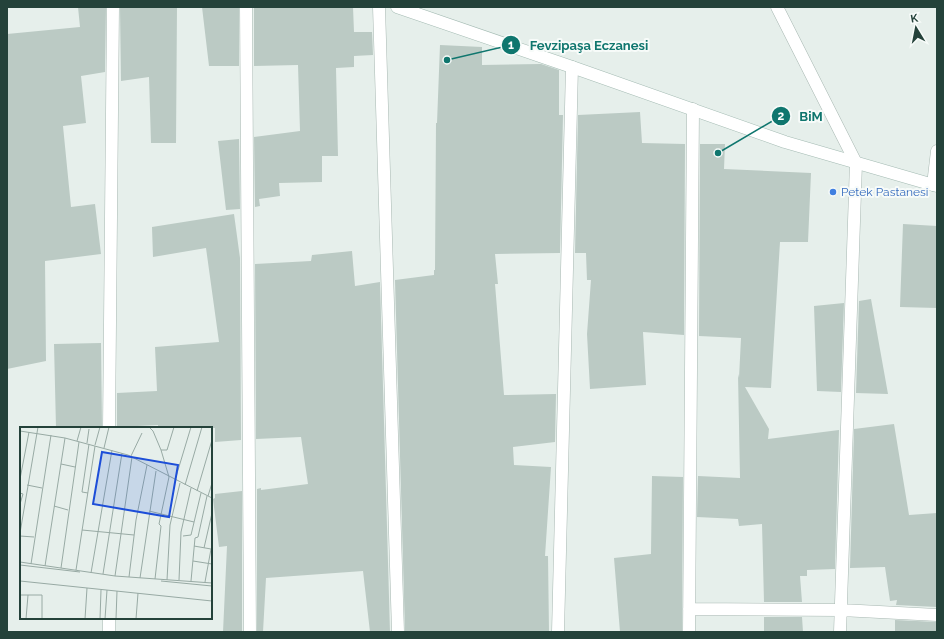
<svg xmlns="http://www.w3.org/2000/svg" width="944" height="639" font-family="Raleway,sans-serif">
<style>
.building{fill:#bbcac4}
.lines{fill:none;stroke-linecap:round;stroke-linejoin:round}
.minor-casing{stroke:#a8b8b2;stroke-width:13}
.tertiary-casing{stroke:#a8b8b2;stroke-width:13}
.secondary-casing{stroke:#a4bbb3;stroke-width:13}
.minor{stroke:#fff;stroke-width:12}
.tertiary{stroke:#fff;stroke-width:12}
.secondary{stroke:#fff;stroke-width:12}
.shop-dot{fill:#3f7fe0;stroke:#f7fbf9;stroke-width:1.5}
.labels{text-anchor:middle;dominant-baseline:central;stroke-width:4;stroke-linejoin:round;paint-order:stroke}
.shop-label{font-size:12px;fill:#366cbe;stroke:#f7fbf9;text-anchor:start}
.inset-road{fill:none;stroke:#98aaa4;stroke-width:1}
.view{fill:#1d4ed8;fill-opacity:0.15;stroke:#1d4ed8;stroke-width:2}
.inset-edge{fill:none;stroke:#24423a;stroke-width:2}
.leader{fill:none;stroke:#0f766e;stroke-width:1.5}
.callout-dot{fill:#0f766e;stroke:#f7fbf9;stroke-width:1.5}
.mark-label{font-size:12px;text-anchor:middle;font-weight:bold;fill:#fff}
.callout-label{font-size:13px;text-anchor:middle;font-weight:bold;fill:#0f766e;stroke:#f7fbf9;stroke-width:4;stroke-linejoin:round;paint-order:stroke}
</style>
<rect width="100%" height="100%" fill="#e6efeb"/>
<path class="building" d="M78 7H106L105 72 81 76 86 123 63 126 71 207 95 204 101 254 45 261 46 361 7 369V34L80 27Z
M120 7H177L176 143H151L149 77 121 81Z
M202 7H239V66H209Z
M254 7H353L354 32H372L373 55 354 56V67L336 68 338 156H322V182L279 183 280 196 259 199 260 206 255 207 254 137 300 131 298 65 254 66Z
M440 45 482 47V65L541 64 559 70V115H563L560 253 495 254 498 284H495L504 395 556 394 555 442 513 447 514 465 551 467 545 556H548L549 632H405L395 280 434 275V270H435L436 123H437Z
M640 112 642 143 685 144 684 335 643 332 646 385 590 389 587 334 591 280H587L586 253H575L578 115Z
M239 139 240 209 226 210 218 141Z
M700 144H725L724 169 811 173 808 242H780L771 388 745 387 769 429 768 439 839 430 835 569 807 570V576H800L802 602H764L762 524 739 526 738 519 697 517 698 476 740 478 738 374 739 378 741 338 699 336Z
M234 214 240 258 241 440 215 442V428H158V425L117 427V393L157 391 155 347 219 342 206 248 153 257 152 227Z
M903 224 937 226V308L900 307Z
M352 251 355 286 380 282 390 632H370L363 571 266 578 263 632H257V489L261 488V490L308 484 301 437 256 439 255 264 311 261 312 255Z
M871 299 888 394 856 393 859 301Z
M844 303 841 392 817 391 814 306Z
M101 343 102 428H56L54 344Z
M894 424 909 515 937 513V607L896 605 897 600 890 601 885 567 850 568 854 429Z
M652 476 683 477 682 632H620L614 558 651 554Z
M242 491V632H223L227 546 219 547 213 499 215 498V494Z
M764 617H802L803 632H764Z
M895 620 937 622V632H895Z"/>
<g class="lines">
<g class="minor-casing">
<path id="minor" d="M246 7 250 632
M379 7 398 632
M933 185 937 151
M109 428 113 7
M689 609 841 610 937 615
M109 618V632
M558 632 572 67
M689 632 693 109
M840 632 856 163"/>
</g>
<g class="tertiary-casing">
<path id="tertiary" d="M777 7 856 163"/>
</g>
<g class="secondary-casing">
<path id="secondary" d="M397 7 572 67 785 142 937 186"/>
</g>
<use href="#minor" class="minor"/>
<use href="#tertiary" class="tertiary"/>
<use href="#secondary" class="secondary"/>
</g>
<circle class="shop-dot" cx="833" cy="192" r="4"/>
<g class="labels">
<g class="shop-label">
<text x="841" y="192">Petek Pastanesi</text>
</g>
</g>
<g transform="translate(20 427)">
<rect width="192" height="192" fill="#e6efeb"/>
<path class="inset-road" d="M129 0 133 4 141 23 149 50 139 97 141 99 135 152M0 4 45 11 108 28 192 71M57 14 61 0M67 16 69 2M75 18 80 0M84 21 89 0M141 23H147L154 0M111 29 122 6M41 37 55 40M0 52 9 5M155 53 171 0M7 58 22 61M165 58 182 0M177 64 192 13M0 66 3 67 0 77M68 66 62 65 69 17M188 69 192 56M34 79 48 83M129 84 174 95M62 103 114 108M0 106 18 0M0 109 14 110M163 109 171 108 181 66M174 119 191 122M184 121 192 86M173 134 192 137M0 135 95 149 192 156M11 137 31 8M0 138 60 145M25 139 45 11M41 141 59 15M56 143 75 19M71 146 92 23M83 147 102 26M95 149 112 30M109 150 116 93 127 38M120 151 136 44M147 153 150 98 160 56M159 153 161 105 171 61M0 154 192 174M141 154 192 159M171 154 175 111 178 110 187 69M185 155 191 122M0 168H22V192M6 192 8 168M65 192 67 161M80 192 81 163M85 192 87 163M96 192 97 164M116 192 118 166"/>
<path class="view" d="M82 25 158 38 149 90 73 77Z"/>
<rect width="192" height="192" class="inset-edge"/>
</g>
<path class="leader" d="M447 60L511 45M718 153L781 116"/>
<g class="callout-dot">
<circle cx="447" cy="60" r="4"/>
<circle cx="718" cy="153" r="4"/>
<circle cx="511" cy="45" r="10"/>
<circle cx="781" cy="116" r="10"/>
</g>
<g class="mark-label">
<text x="511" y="49">1</text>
<text x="781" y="120">2</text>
</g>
<g class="callout-label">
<text x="589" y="50">Fevzipaşa Eczanesi</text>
<text x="811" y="121">BiM</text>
</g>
<rect width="944" height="639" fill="none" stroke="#24423a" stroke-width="16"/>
<g transform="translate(916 28) rotate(350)" stroke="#f7fbf9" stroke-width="3" paint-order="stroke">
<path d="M0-3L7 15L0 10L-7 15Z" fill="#24423a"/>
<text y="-6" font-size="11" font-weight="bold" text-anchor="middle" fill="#24423a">K</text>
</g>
</svg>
